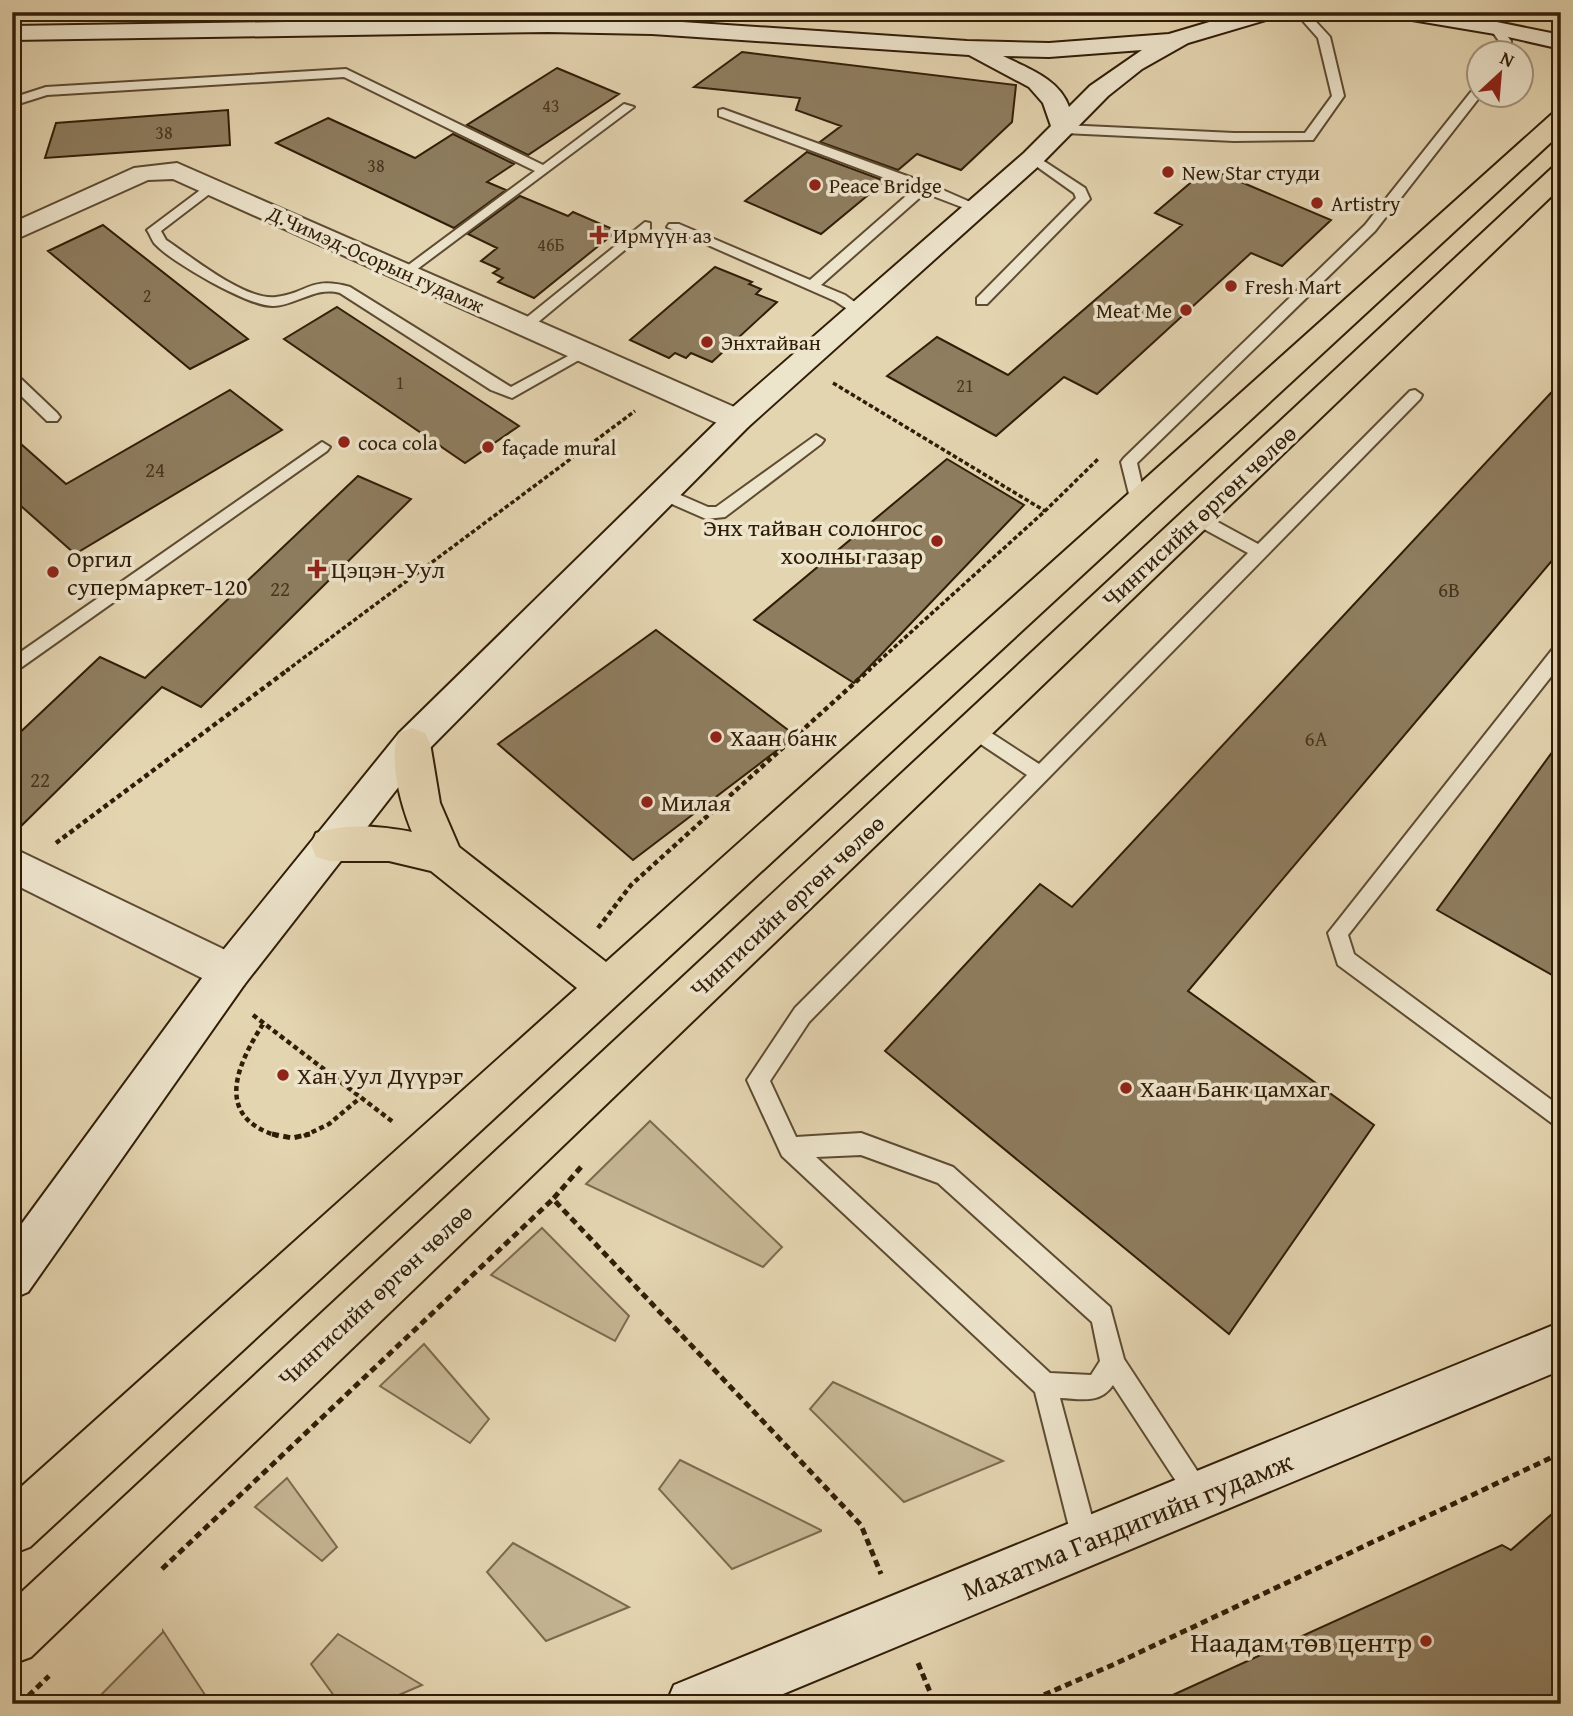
<svg xmlns="http://www.w3.org/2000/svg" width="1573" height="1716" font-family="'Gentium Book Plus',serif">
<style>
.green{fill:#c6b694;stroke:#7c6a4e;stroke-width:2}
.building{fill:#8e7d5f;stroke:#311d07;stroke-width:2}
.lines{fill:none;stroke-linecap:round;stroke-linejoin:round}
.lane-casing{stroke:#5e4b32;stroke-width:4}
.street-casing{stroke:#5e4b32;stroke-width:4}
.secondary-casing{stroke:#311d07;stroke-width:4}
.highway-casing{stroke:#311d07;stroke-width:4}
.path-far2{stroke:#311d07;stroke-width:3.5;stroke-dasharray:4.5 2.5;stroke-linecap:butt}
.path-far1{stroke:#311d07;stroke-width:4.5;stroke-dasharray:5 3.5;stroke-linecap:butt}
.path{stroke:#311d07;stroke-width:5;stroke-dasharray:7 4.5;stroke-linecap:butt}
.lane{fill:#ede4cc;fill-rule:evenodd}
.street{fill:#ede4cc;fill-rule:evenodd}
.secondary{fill:#ede4cc;fill-rule:evenodd}
.highway{fill:#e4d5b1;fill-rule:evenodd}
.poi-dot{fill:#8f2418;stroke:#ede4cc;stroke-width:2.5}
.labels{text-anchor:middle;dominant-baseline:central;stroke-width:7;stroke-linejoin:round;paint-order:stroke}
.far-number-label{font-size:18px;fill:#48351d}
.far-poi-label{font-size:21px;fill:#311d07;stroke:#ede4cc;text-anchor:start}
.far-street-label{font-size:21px;fill:#311d07;stroke:#ede4cc}
.number-label{font-size:21px;fill:#48351d}
.street-label{font-size:24px;fill:#311d07;stroke:#ede4cc}
.poi-label{font-size:24px;fill:#311d07;stroke:#ede4cc;text-anchor:start}
.near-street-label{font-size:28px;fill:#311d07;stroke:#ede4cc}
.near-poi-label{font-size:28px;fill:#311d07;stroke:#ede4cc;text-anchor:end}
</style>
<rect width="100%" height="100%" fill="#e4d5b1"/>
<filter id="stains"><feTurbulence type="fractalNoise" baseFrequency=".00286" numOctaves="4"/><feColorMatrix values="0 0 0 0 .2 0 0 0 0 .09 0 0 0 0 .02 0 0 0 .5 -.17"/></filter>
<radialGradient id="worn" r=".72"><stop offset=".6" stop-color="#630" stop-opacity="0"/><stop offset="1" stop-color="#630" stop-opacity=".3"/></radialGradient>
<path class="green" d="M650 1121 782 1247 763 1267 586 1184Z
M542 1228 629 1316 615 1341 491 1275Z
M424 1344 489 1419 470 1443 380 1386Z
M833 1382 1003 1461 904 1502 810 1409Z
M680 1460 821 1530V1531L732 1569 659 1489Z
M287 1478 337 1547 322 1561 255 1507Z
M513 1543 629 1607 546 1641 487 1572Z
M163 1631 211 1704H92L163 1632Z
M338 1634 422 1685 378 1704H340L311 1664Z"/>
<path class="building" d="M742 52 1016 85 1012 122 961 170 917 154 898 170 820 142 841 126 796 110 800 98 694 87Z
M557 68 619 94 528 155 467 125Z
M228 110 230 145 45 158 56 123Z
M328 118 415 158 453 134 514 164 487 182 506 190 454 228 276 143Z
M807 152 885 181 821 234 745 201Z
M1208 168 1331 220 1282 266 1251 253 1097 394 1064 377 996 436 887 376 937 337 1008 375 1182 225 1155 213Z
M520 196 568 216 573 212 617 231 534 298 498 282 503 278 493 273 499 269 481 261 497 248 468 234Z
M103 225 248 339 190 369 48 251Z
M715 267 752 282 749 284 761 289 756 294 777 302 712 362 691 353 686 358 675 353 669 358 630 340Z
M337 307 519 426 465 463 284 339Z
M1561 382V550L1188 991 1374 1125 1229 1334 885 1051 1040 884 1072 907Z
M230 390 282 430 75 554 12 498V436L66 484Z
M947 459 1024 505 854 683 754 620Z
M358 476 411 499 201 707 162 687 12 835V740L100 657 145 678Z
M656 630 796 736 633 860 498 744Z
M1561 740V980L1437 910Z
M1561 1506V1704H1153L1502 1545 1511 1550Z"/>
<g class="lines">
<g class="lane-casing">
<path id="lane" d="M487 12H499L494 29 484 27Z
M1295 12H1307L1330 37 1344 96 1313 140 1234 141 1064 133 1058 129 1064 125 1234 133H1305L1332 96 1318 38Z
M1495 24 1499 25 1511 41V52H1499V41L1489 27Z
M346 69 543 165 624 104 634 107 408 276 401 272 403 269 535 171 344 77 47 95 12 106V98L46 87Z
M1474 88H1478V94H1482L1375 231 1137 463 1146 502 1144 506H1132L1121 462 1124 458 1365 225Z
M723 109 929 184 984 208 977 212 972 211 925 193 821 285 845 295 867 311 865 314H855L835 301 667 227 669 224H679L810 280 914 189 719 116V110Z
M1033 154 1085 188 1090 199 987 304H977V298L1076 198 1074 193 1029 161V155Z
M211 182 216 183V189L161 231 166 240C192 257 245 301 276 297 309 293 309 276 350 287L511 387 581 349 586 347 593 352 512 398 491 390 340 293C315 286 297 305 273 306 250 307 171 262 155 244 152 241 150 234 147 230Z
M645 222 650 223V229L531 328H521V322Z
M12 373 17 375 57 413 60 417 57 421H47L12 387Z
M1415 390 1422 395 1420 399 809 1022 770 1081 796 1137 861 1133 953 1167 1110 1307 1124 1359 1213 1495 1209 1504 1200 1508 1191 1504 1113 1385C1100 1404 1082 1399 1060 1398L1099 1543 1095 1552 1086 1556 1077 1552 1073 1543 1035 1392 782 1156 747 1080 795 1008 1027 775 967 735 964 730 967 725 973 723 979 725 1039 764 1248 553 1191 522 1189 518 1191 514H1203L1258 544 1410 391ZM861 1155 938 1183 1092 1322 1100 1361 1091 1375 1050 1373 816 1157Z
M816 435 824 440 821 444 725 517 706 519 656 497 654 493 662 487 708 507H716Z
M322 442 330 447 327 451 12 674V658Z
M1561 644V664L1348 935 1354 954 1561 1107V1130L1338 965 1328 933 1555 646Z"/>
</g>
<g class="street-casing">
<path id="street" d="M177 163 748 413 752 420 748 427 737 430 726 427 173 179 148 180 12 241V223L134 168Z
M21 852 244 959 250 972 244 985 230 990 216 985 22 888 12 892V855Z"/>
</g>
<g class="secondary-casing">
<path id="secondary" d="M1243 12H1279L1276 17 1188 43 1142 69 1108 96 1042 163 748 427 425 753 244 985 28 1292 12 1299V1237L216 959 399 733 726 413 1024 153 1051 126 1043 103 1029 87 969 55 652 34 548 32 12 40V26L548 18 652 20 967 41 1049 43 1169 34ZM1142 50 1090 86 1069 107C1060 79 1027 68 1003 56L1049 57Z
M1395 12H1448L1561 35V49L1495 34 1406 19 1398 17Z
M1561 1322V1370L759 1704H666L674 1685Z"/>
</g>
<g class="highway-casing">
<path id="highway" d="M1561 112V133L30 1547 12 1554V1495L577 988 431 871 389 861H330L316 857 311 845 316 833C346 823 382 826 412 832 402 808 387 757 399 733L412 728 425 733 430 743 440 803 459 847 606 962 1552 114Z
M1561 165V187L31 1657 12 1664V1601L1552 168Z"/>
</g>
<path class="path-far2" d="M833 383 1045 511
M286 671 635 411
M868 671 1045 511 1099 458"/>
<path class="path-far1" d="M56 843 289 669
M598 928 631 885 870 669
M253 1015 393 1122
M263 1024C237 1065 213 1117 278 1136
M304 1136 329 1124 360 1098"/>
<path class="path" d="M272 1134 292 1138 310 1134
M581 1167 553 1199 861 1525 881 1574
M162 1569 553 1199
M918 1663 935 1704
M20 1704 49 1676
M1023 1704 1117 1663 1561 1453"/>
<use href="#lane" class="lane"/>
<use href="#street" class="street"/>
<use href="#secondary" class="secondary"/>
<use href="#highway" class="highway"/>
</g>
<g class="poi-dot">
<circle cx="1168" cy="172" r="7"/>
<circle cx="815" cy="185" r="7"/>
<circle cx="1317" cy="203" r="7"/>
<path d="M595.5 224.5h7v7h7v7h-7v7h-7v-7h-7v-7h7z"/>
<circle cx="1231" cy="286" r="7"/>
<circle cx="1186" cy="310" r="7"/>
<circle cx="707" cy="342" r="7"/>
<circle cx="344" cy="442" r="7"/>
<circle cx="488" cy="447" r="7"/>
<circle cx="937" cy="541" r="7"/>
<path d="M313.5 558.5h7v7h7v7h-7v7h-7v-7h-7v-7h7z"/>
<circle cx="53" cy="572" r="7"/>
<circle cx="716" cy="737" r="7"/>
<circle cx="647" cy="802" r="7"/>
<circle cx="283" cy="1075" r="7"/>
<circle cx="1126" cy="1088" r="7"/>
<circle cx="1426" cy="1641" r="7"/>
</g>
<g class="labels">
<g class="far-number-label">
<text x="551" y="105">43</text>
<text x="164" y="132">38</text>
<text x="376" y="165">38</text>
<text x="551" y="244">46Б</text>
<text x="147" y="295">2</text>
<text x="400" y="382">1</text>
<text x="965" y="385">21</text>
</g>
<g class="far-poi-label">
<text x="1182" y="172">New Star студи</text>
<text x="829" y="185">Peace Bridge</text>
<text x="1331" y="203">Artistry</text>
<text x="613" y="235">Ирмүүн аз</text>
<text x="1245" y="286">Fresh Mart</text>
<text x="1172" y="310" text-anchor="end">Meat Me</text>
<text x="721" y="342">Энхтайван</text>
<text x="358" y="442">coca cola</text>
<text x="502" y="447">façade mural</text>
</g>
<g class="far-street-label">
<text transform="translate(376 259) rotate(24)">Д.Чимэд-Осорын гудамж</text>
</g>
<g class="number-label">
<text x="155" y="469">24</text>
<text x="280" y="588">22</text>
<text x="1449" y="589">6B</text>
<text x="1316" y="738">6A</text>
<text x="40" y="779">22</text>
</g>
<g class="street-label">
<text transform="translate(1199 516) rotate(-43)">Чингисийн өргөн чөлөө</text>
<text transform="translate(787 906) rotate(-43)">Чингисийн өргөн чөлөө</text>
<text transform="translate(375 1295) rotate(-43)">Чингисийн өргөн чөлөө</text>
</g>
<g class="poi-label">
<text x="923" y="527" text-anchor="end">Энх тайван солонгос<tspan x="923" dy="28">хоолны газар</tspan></text>
<text x="67" y="558">Оргил<tspan x="67" dy="28">супермаркет-120</tspan></text>
<text x="331" y="569">Цэцэн-Уул</text>
<text x="730" y="737">Хаан банк</text>
<text x="661" y="802">Милая</text>
<text x="297" y="1075">Хан Уул Дүүрэг</text>
<text x="1140" y="1088">Хаан Банк цамхаг</text>
</g>
<g class="near-street-label">
<text transform="translate(1127 1525) rotate(-22)">Махатма Гандигийн гудамж</text>
</g>
<g class="near-poi-label">
<text x="1412" y="1641">Наадам төв центр</text>
</g>
</g>
<rect width="1573" height="1716" fill="none" stroke="#e4d5b1" stroke-width="42"/>
<rect x="14" y="14" width="1545" height="1688" fill="none" stroke="#311d07" stroke-width="3.5"/>
<rect x="21" y="21" width="1531" height="1674" fill="none" stroke="#311d07" stroke-width="2"/>
<g transform="translate(1500 74) rotate(26)"><circle r="33" fill="#ede4cc" stroke="#a2947d" stroke-width="2"/>
<path d="M0-5L12 26L0 18L-12 26Z" fill="#8f2418"/>
<text y="-10" font-size="19" font-weight="bold" text-anchor="middle" fill="#311d07">N</text>
</g>
<rect width="100%" height="100%" filter="url(#stains)"/>
<rect width="100%" height="100%" fill="url(#worn)"/>
</svg>
